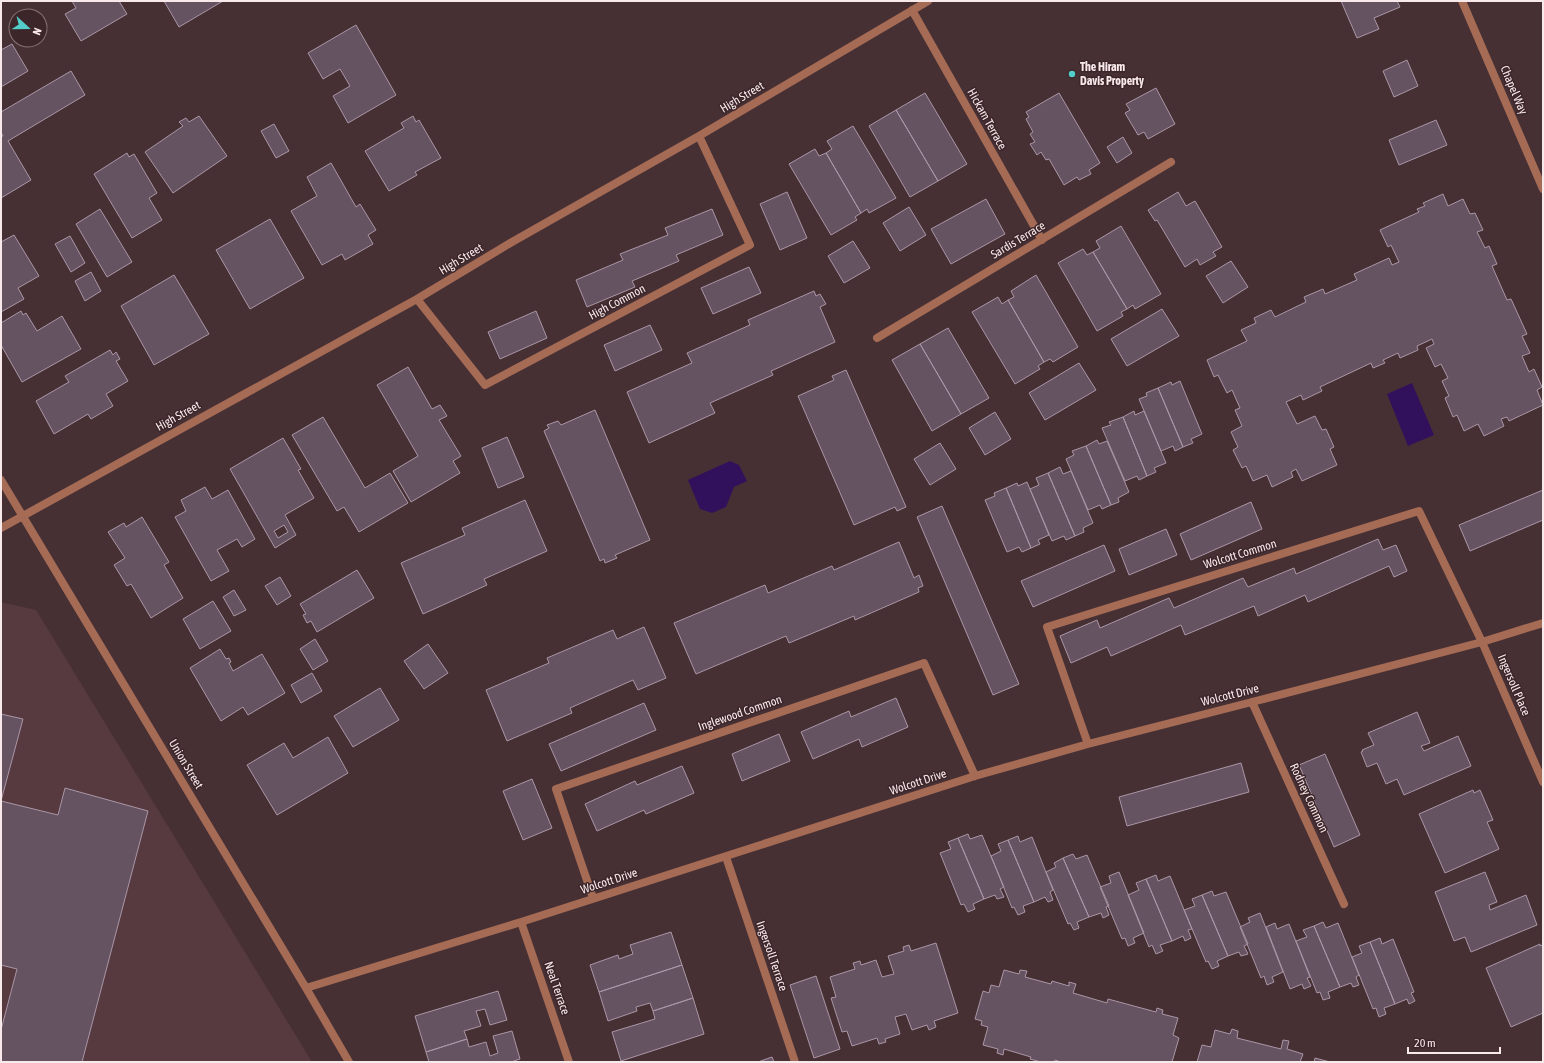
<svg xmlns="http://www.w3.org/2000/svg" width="1544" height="1063" font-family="'Asap Condensed',sans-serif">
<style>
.built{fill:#563a40}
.water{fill:#31115b}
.building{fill:#655362;stroke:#aa96a6;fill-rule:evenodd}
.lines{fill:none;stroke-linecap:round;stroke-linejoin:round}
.street{stroke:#a56b55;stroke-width:8}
.poi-dot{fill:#53cdca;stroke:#3c262a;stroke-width:1.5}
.labels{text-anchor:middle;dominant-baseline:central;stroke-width:3;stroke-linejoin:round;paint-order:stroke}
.poi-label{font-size:12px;font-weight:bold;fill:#f8e9eb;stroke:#3c262a;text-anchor:start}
.street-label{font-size:12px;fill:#f8e9eb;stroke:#3c262a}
</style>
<rect width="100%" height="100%" fill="#473034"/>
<path class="built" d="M1 602 36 610 312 1062H1Z"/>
<path class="water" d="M1412 383 1434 435 1408 446 1387 394Z
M730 461 739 465 747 481 734 487 726 507 712 513 700 509 688 480Z"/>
<path class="building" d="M72 1H119L127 14 81 41 65 14 76 8Z
M164 1H223L179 27Z
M1341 1H1397L1400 7 1374 18 1379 29 1357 38Z
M356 25 396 95 348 123 333 96 350 86 340 69 323 79 308 53Z
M12 44 28 71 1 87V50Z
M1407 60 1418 86 1394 97 1383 71Z
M71 71 85 95 8 141 31 180 1 198V137L3 136 1 132V112Z
M1156 88 1175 124 1148 139 1144 132 1138 135 1125 113 1130 110 1126 104Z
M925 93 967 164 938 181 896 110Z
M1059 93 1100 163 1089 170 1091 174 1079 180 1077 177 1064 185 1049 159 1046 160 1041 152 1037 155 1030 144 1035 142 1030 134 1033 132 1026 119 1029 117 1026 112Z
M896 110 938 181 910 197 869 126Z
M199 116 227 156 173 193 145 152 183 126 179 122 186 118 189 122Z
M413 116 416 122 419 120 441 158 415 172 417 175 389 191 365 151 404 128 401 123Z
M1436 120 1447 145 1399 165 1389 140Z
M274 124 289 151 276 158 261 131Z
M853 126 896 198 869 213 867 209 861 213 826 153 832 149 827 141Z
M1123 137 1132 153 1117 163 1107 147Z
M815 149 819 156 826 153 861 213 855 217 857 220 831 235 789 164Z
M127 153 129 157 134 154 157 193 149 198 162 220 132 238 94 174Z
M331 163 356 207 360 204 376 230 368 235 373 244 345 260 342 254 322 265 291 211 317 196 307 177Z
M787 192 807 238 780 250 760 204Z
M1178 192 1186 206 1195 201 1222 247 1213 252 1216 256 1200 265 1197 259 1185 267 1157 220 1155 221 1148 210Z
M1443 194 1448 206 1463 199 1470 214 1475 213 1483 230 1477 232 1485 248 1489 246 1497 264 1492 266 1507 300 1511 299 1527 334 1522 336 1530 353 1522 356 1529 372 1534 369 1542 387 1537 390 1543 405 1509 421 1507 417 1501 419 1504 426 1484 436 1478 424 1464 431 1457 415 1453 417 1445 398 1449 396 1442 381 1448 378 1441 364 1435 367 1426 348 1434 344 1432 339 1417 346 1418 350 1400 358 1398 353 1383 360 1385 363 1373 368 1371 363 1320 387 1322 391 1303 400 1301 395 1286 402 1297 424 1315 416 1322 430 1326 429 1334 447 1330 449 1337 465 1302 481 1296 469 1291 472 1293 477 1272 487 1267 475 1253 481 1246 466 1242 468 1233 450 1238 447 1231 432 1242 426 1235 410 1240 408 1232 390 1227 393 1218 375 1214 377 1207 360 1247 341 1241 330 1256 323 1254 318 1271 310 1275 317 1306 302 1304 297 1323 289 1325 294 1357 280 1354 274 1389 258 1392 265 1399 262 1391 245 1388 247 1380 230 1419 212 1417 209 1425 206 1423 203Z
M986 199 1005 234 951 264 931 229Z
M909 207 926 235 900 251 883 223Z
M100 209 132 262 107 277 76 224Z
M712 209 723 235 676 255 679 261 632 281 635 287 587 307 576 280 623 260 620 254 668 235 665 228Z
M270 219 304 278 250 309 216 250Z
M1121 226 1161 294 1135 309 1133 305 1127 309 1093 252 1100 248 1096 241Z
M14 235 39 276 18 288 24 299 1 312V242Z
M70 236 85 263 71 272 55 244Z
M853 241 870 268 844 283 828 256Z
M1083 249 1087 255 1093 252 1127 309 1121 312 1123 316 1097 331 1058 263Z
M1231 261 1248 287 1223 303 1206 276Z
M749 267 761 293 713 314 701 288Z
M91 272 101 291 85 301 75 281Z
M174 275 209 334 154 365 121 306Z
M1036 275 1078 347 1053 362 1050 359 1044 362 1008 300 1014 297 1011 291Z
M814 291 816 296 820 294 826 304 820 307 835 342 771 371 773 375 710 403 715 413 649 443 627 392 692 363 687 353 750 325 748 320Z
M998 297 1002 304 1008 300 1044 362 1038 366 1040 369 1015 384 972 312Z
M1162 309 1179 336 1127 366 1111 339Z
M21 311 23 315 26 313 37 331 62 316 81 349 22 382 1 345V323Z
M536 311 547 338 500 359 488 332Z
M650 325 662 350 615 371 604 345Z
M948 328 989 398 961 414 920 344Z
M920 344 961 414 932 431 892 360Z
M110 350 113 355 116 352 120 359 116 361 128 381 106 394 113 406 91 419 88 414 54 434 36 401 69 382 65 376Z
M1079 363 1096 390 1045 420 1029 393Z
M408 367 432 409 440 405 447 416 439 420 461 456 453 461 460 473 411 502 393 471 418 456 377 385Z
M846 370 906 507 897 511 895 507 854 525 798 396 834 380 832 376Z
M1180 381 1202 434 1191 439 1193 443 1183 447 1158 388 1171 382 1172 385Z
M1158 388 1183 447 1175 451 1173 446 1161 451 1139 399 1147 396 1146 393Z
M595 410 650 540 615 555 617 558 605 563 604 559 600 561 544 431 549 428 547 425 558 421 561 425Z
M1134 411 1135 415 1144 411 1166 463 1154 468 1156 472 1147 476 1123 417Z
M995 412 1011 439 985 455 969 428Z
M323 417 365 488 390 473 408 503 359 532 344 507 337 511 292 435Z
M1123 417 1147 476 1139 480 1137 476 1125 481 1102 428 1111 425 1109 422Z
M507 437 524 477 498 488 482 448Z
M283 438 301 469 298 470 314 498 285 515 296 535 275 548 230 469ZM284 525 288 532 278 538 274 531Z
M1097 440 1099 444 1107 441 1129 492 1118 498 1119 502 1111 505 1086 446Z
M940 443 956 469 930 485 914 459Z
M1086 446 1111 505 1102 509 1100 505 1088 510 1066 459 1074 455 1072 451Z
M1060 467 1063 474 1071 471 1093 523 1083 528 1084 532 1075 536 1048 473Z
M1048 473 1075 536 1066 540 1064 536 1052 541 1030 489 1039 485 1036 478Z
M1027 482 1049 535 1038 540 1040 544 1031 548 1006 488 1017 483 1018 486Z
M205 487 212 499 228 490 255 539 242 547 237 539 217 550 229 571 211 581 175 517 186 511 181 500Z
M1006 488 1031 548 1022 552 1019 547 1007 552 985 500 995 496 994 493Z
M1543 490V520L1470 551 1459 525Z
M525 500 547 551 484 579 487 585 423 614 401 563 465 535 462 528Z
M1251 502 1262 529 1191 560 1180 534Z
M942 506 1019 684 993 695 917 517Z
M142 517 169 562 164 565 183 598 151 618 131 584 127 586 114 565 125 558 108 532 124 523 126 527Z
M1166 529 1177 555 1129 575 1119 549Z
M1378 539 1383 550 1396 545 1407 571 1394 577 1389 566 1308 602 1305 595 1258 616 1254 606 1185 635 1181 625 1111 656 1107 647 1071 663 1060 636 1097 620 1100 628 1169 598 1174 608 1243 578 1248 587 1294 568 1296 574Z
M899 542 914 578 919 575 923 586 918 588 919 592 855 620 854 616 789 643 786 636 696 674 674 623 765 585 768 593 832 566 834 570Z
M1104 545 1115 571 1033 607 1021 581Z
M357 570 374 598 317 632 311 621 307 623 303 615 306 614 300 604Z
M280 577 291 596 277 605 265 586Z
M234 590 246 610 234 616 223 597Z
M213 601 231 631 200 649 183 619Z
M644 627 666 678 638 690 633 680 570 708 572 713 507 741 486 690 549 663 547 658 613 630 617 639Z
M315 639 328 661 313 670 300 649Z
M428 644 448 673 424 689 404 661Z
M220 649 226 659 229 658 231 662 229 663 233 671 262 654 285 693 248 715 243 707 221 721 190 668Z
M312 673 322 691 301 703 291 685Z
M380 688 399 720 353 747 334 716Z
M896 698 908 727 862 747 859 739 813 759 801 732 849 711 851 717Z
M644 703 656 730 561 771 549 744Z
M1417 712 1430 743 1421 746 1424 751 1458 736 1471 766 1404 795 1397 779 1386 784 1377 763 1367 767 1361 752 1363 751 1362 750 1374 745 1368 733Z
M1 714 23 719 1 801 58 815 65 788 148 811 82 1062H1V1030L17 969 1 965Z
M779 734 790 761 742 781 732 754Z
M328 737 348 773 277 815 247 765 284 743 293 758Z
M1325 754 1360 835 1334 847 1299 765Z
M1241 763 1249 792 1127 826 1119 797Z
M682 766 694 793 646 814 644 810 597 831 585 804 635 781 637 785Z
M532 779 552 828 523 840 503 791Z
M1473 790 1474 793 1480 790 1493 820 1487 822 1499 849 1445 873 1419 814Z
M968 834 970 839 982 835 1004 887 1000 889 1004 897 997 899 995 895 984 899 958 838Z
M1018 836 1020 842 1032 837 1053 890 1050 892 1053 900 1048 902 1045 897 1034 902 1008 840Z
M958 838 984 899 973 904 975 909 968 912 964 904 961 905 940 853 951 849 948 842Z
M1008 840 1034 902 1023 906 1025 912 1018 915 1014 907 1012 908 991 856 1001 851 998 844Z
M1073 854 1076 859 1087 855 1109 906 1106 907 1109 915 1103 918 1101 913 1089 917 1063 858Z
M1063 858 1089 917 1077 922 1079 928 1074 930 1070 923 1068 924 1046 872 1056 867 1054 863Z
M1119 872 1144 933 1133 938 1135 943 1128 946 1125 938 1122 939 1100 887 1111 883 1109 876Z
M1485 872 1497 902 1489 905 1490 910 1526 895 1537 925 1471 952 1465 937 1454 941 1435 892Z
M1156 875 1158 881 1170 876 1192 929 1188 930 1191 938 1185 941 1183 936 1172 941 1146 879Z
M1146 879 1172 941 1160 945 1163 951 1156 954 1152 945 1149 947 1128 895 1139 890 1136 883Z
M1212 891 1214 896 1226 892 1248 944 1244 946 1248 954 1241 956 1239 952 1228 956 1202 895Z
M1202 895 1228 956 1217 961 1219 966 1212 969 1208 961 1206 962 1184 910 1195 906 1192 899Z
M1260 913 1283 972 1272 977 1274 982 1267 985 1264 976 1261 978 1240 927 1250 922 1248 918Z
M1323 922 1326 928 1338 923 1359 975 1356 977 1359 985 1353 987 1351 983 1340 987 1314 926Z
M1275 923 1277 929 1289 924 1310 977 1307 978 1311 986 1304 989 1302 984 1290 989 1266 927Z
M1314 926 1340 987 1328 992 1330 998 1323 1000 1320 992 1317 993 1296 941 1307 937 1303 930Z
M671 932 682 965 599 992 590 965 618 955 619 959 633 954 630 945Z
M1380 938 1382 944 1393 939 1414 992 1411 993 1415 1001 1409 1004 1407 999 1395 1004 1370 942Z
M1370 942 1395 1004 1384 1008 1386 1014 1379 1017 1376 1008 1373 1009 1352 957 1362 953 1359 946Z
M936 943 958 1013 934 1021 936 1027 929 1030 927 1025 912 1030 906 1014 895 1017 900 1034 885 1039 886 1042 879 1044 877 1038 852 1046 847 1031 842 1032 831 998 836 997 830 977 855 969 853 963 860 961 861 965 876 960 882 977 894 974 888 956 904 951 903 947 909 945 911 951Z
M1540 944V946L1543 945V1013L1511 1027 1486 968Z
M682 965 693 998 653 1011 650 1003 636 1007 637 1011 608 1021 599 992Z
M1004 970 1019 974 1020 970 1027 971 1025 977 1051 984 1052 981 1069 986V982L1076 984 1073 993 1107 1003 1108 999 1156 1012 1157 1008 1163 1010 1162 1014 1178 1018 1173 1035 1179 1038 1172 1062H1061L1055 1060 1054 1062H1041L1030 1059 1031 1057 1004 1049 1003 1055 997 1053 998 1049 983 1045 988 1027 981 1025 982 1021 975 1019 983 991 989 993 991 985 999 987Z
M816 976 840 1049 814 1058 790 985Z
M498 991 507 1020 490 1025 485 1009 476 1011 481 1026 464 1031 467 1039 426 1052 415 1016Z
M693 998 704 1034 621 1061 612 1032 655 1019 653 1011Z
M1232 1029 1238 1031 1237 1038 1281 1049 1283 1040 1289 1041 1287 1049 1303 1054 1300 1062H1197L1202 1045 1211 1047 1215 1030 1230 1034Z
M512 1031 520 1059 511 1062H429L426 1052 467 1039 469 1047 486 1042 490 1056 498 1053 493 1036Z
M772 1057 774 1062H758Z
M1315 1058 1330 1062H1314Z"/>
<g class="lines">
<path class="street" d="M1462 1 1543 189
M912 10 1042 240
M417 299 485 385 750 245 699 136
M877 338 1171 162
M1 480 306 988 349 1062
M1 528 417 299 512 242 699 136 928 1
M1252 702 1344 904
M1088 744 1047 627 1419 511 1482 642 1543 782
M726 857 795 1062
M593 898 556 789 924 663 975 776
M521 922 569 1062
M306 988 521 922 975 776 1088 744 1252 702 1482 642 1543 623"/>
</g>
<circle class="poi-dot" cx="1072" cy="74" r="4"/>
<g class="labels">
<g class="poi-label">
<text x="1080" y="67">The Hiram<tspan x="1080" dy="14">Davis Property</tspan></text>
</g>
<g class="street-label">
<text transform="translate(1514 90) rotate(67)">Chapel Way</text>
<text transform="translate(742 97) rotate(-31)">High Street</text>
<text transform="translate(987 119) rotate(61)">Hickam Terrace</text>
<text transform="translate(1018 240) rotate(-31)">Sardis Terrace</text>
<text transform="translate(461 259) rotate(-31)">High Street</text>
<text transform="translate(617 302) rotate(-28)">High Common</text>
<text transform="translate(178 416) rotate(-29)">High Street</text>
<text transform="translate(1240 554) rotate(-17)">Wolcott Common</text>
<text transform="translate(1514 685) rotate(67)">Ingersoll Place</text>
<text transform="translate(1230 695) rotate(-14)">Wolcott Drive</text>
<text transform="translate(740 713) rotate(-19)">Inglewood Common</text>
<text transform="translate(186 764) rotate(59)">Union Street</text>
<text transform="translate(918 782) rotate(-18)">Wolcott Drive</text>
<text transform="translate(1309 798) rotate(65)">Rodney Common</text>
<text transform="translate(609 881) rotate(-18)">Wolcott Drive</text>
<text transform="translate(772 956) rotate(71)">Ingersoll Terrace</text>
<text transform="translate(557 988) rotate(71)">Neal Terrace</text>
</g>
</g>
<rect width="1544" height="1063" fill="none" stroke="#f8e9eb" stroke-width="4"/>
<g transform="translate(28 28) rotate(111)"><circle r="19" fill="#3c262a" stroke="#877477"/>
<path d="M0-3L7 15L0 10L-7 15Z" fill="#53cdca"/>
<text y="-6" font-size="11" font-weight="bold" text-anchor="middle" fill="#f8e9eb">N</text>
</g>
<path d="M1408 1047v6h92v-6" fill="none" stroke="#f8e9eb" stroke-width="2"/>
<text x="1414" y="1047" font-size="12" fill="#f8e9eb" stroke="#3c262a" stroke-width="3" paint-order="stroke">20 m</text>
</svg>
